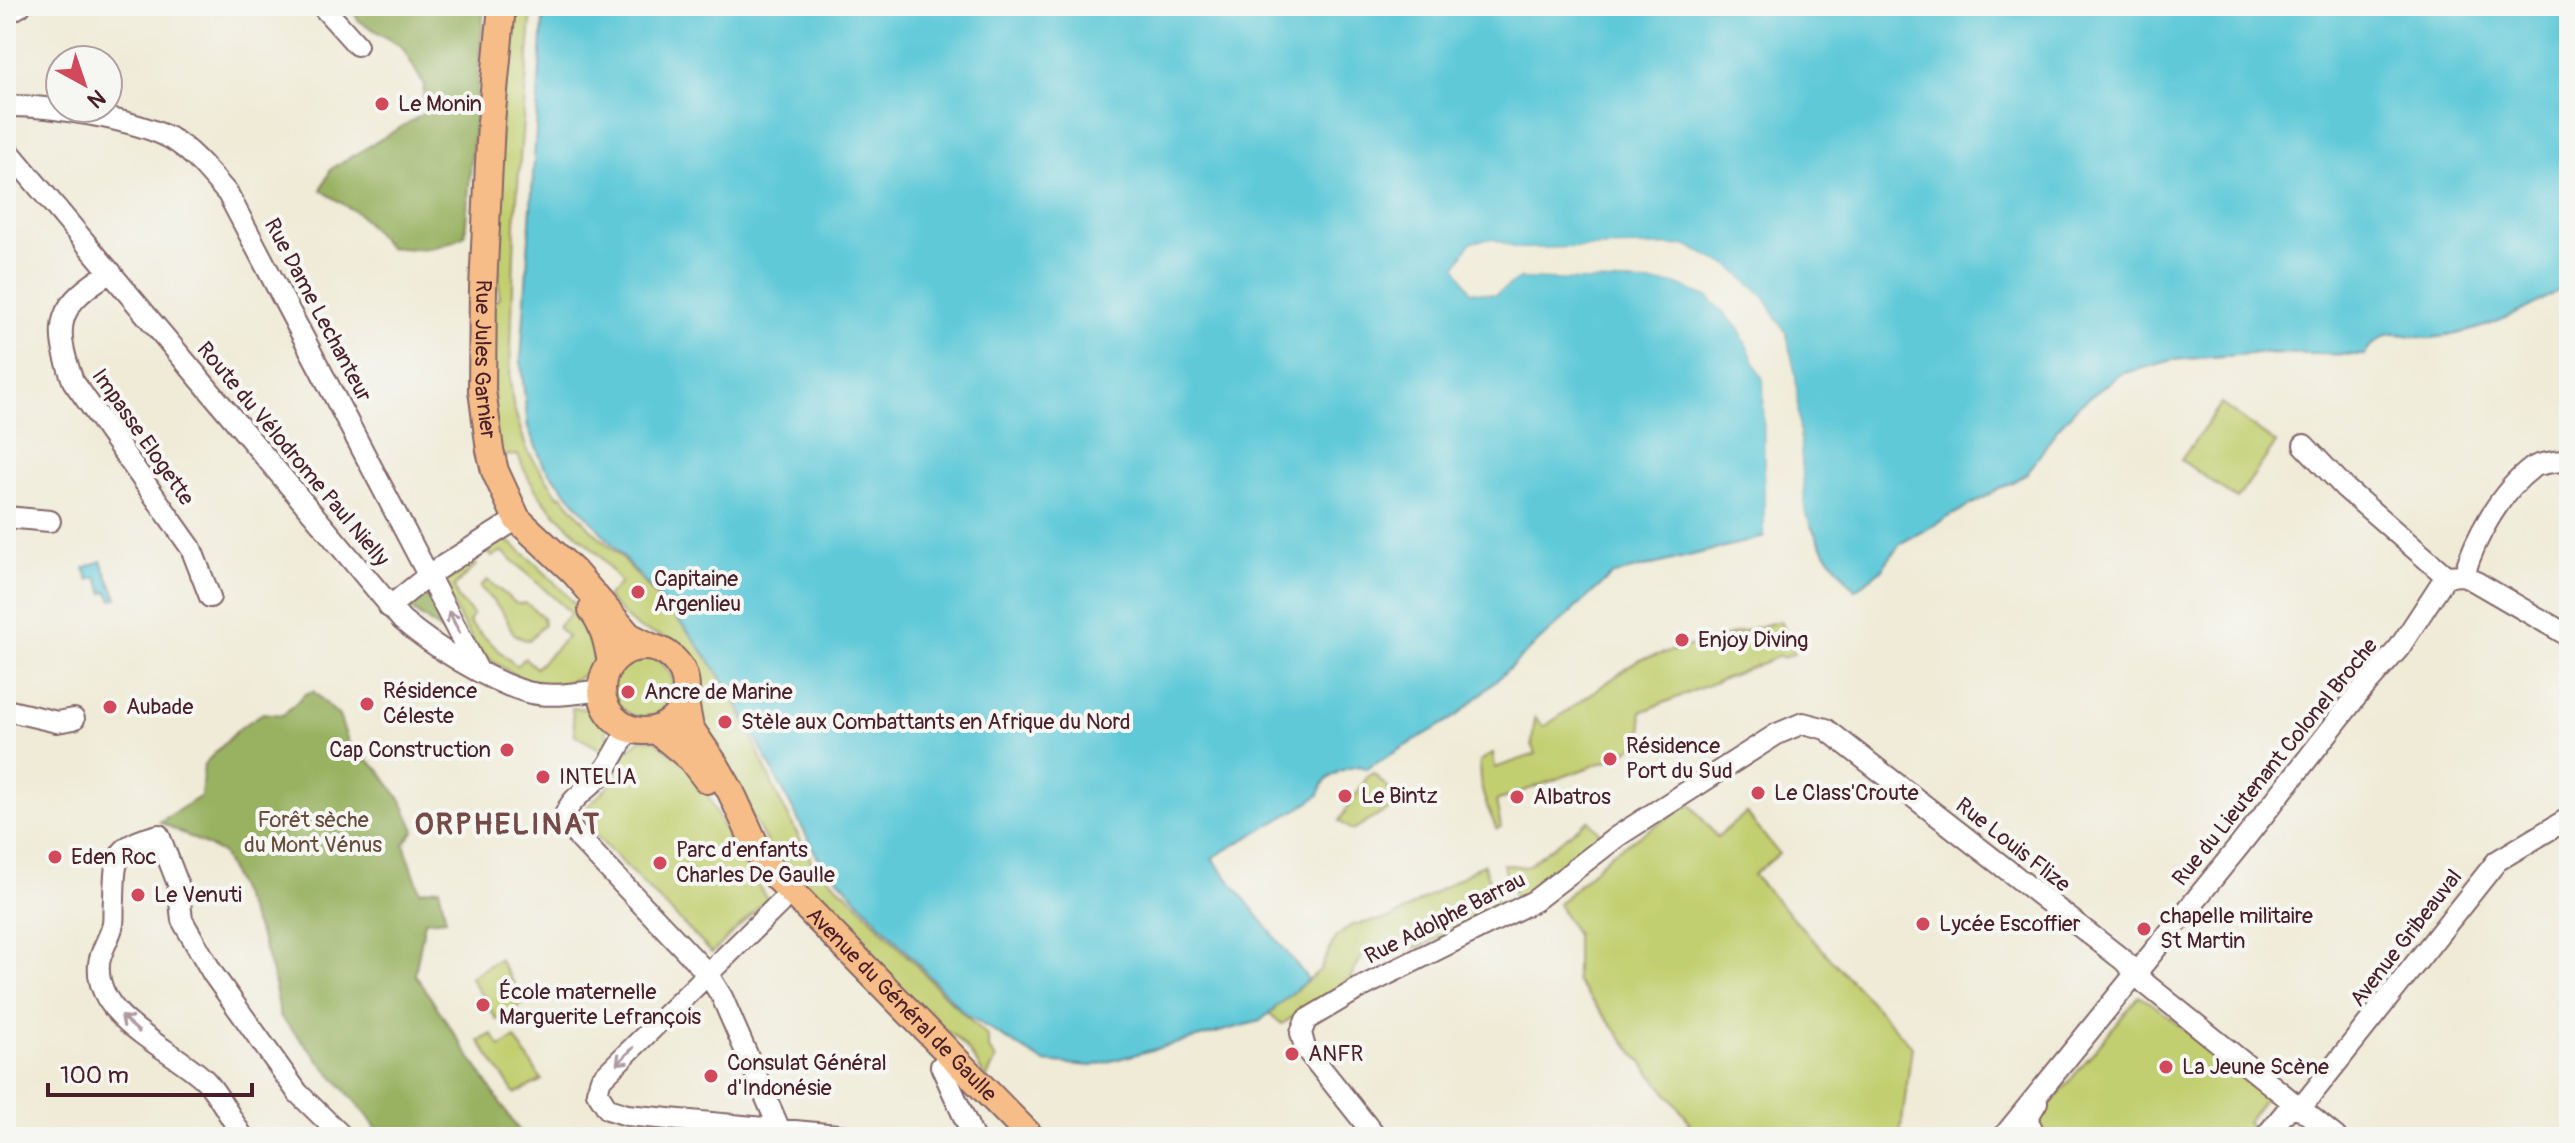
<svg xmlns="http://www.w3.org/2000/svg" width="2575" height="1143" font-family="Pangolin,sans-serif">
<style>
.green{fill:#c2cf70;stroke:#86774e;stroke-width:2}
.forest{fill:#99b262;stroke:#726846;stroke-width:2}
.water{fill:#5ec9d8;stroke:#547482;stroke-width:2}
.pier{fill:#efebd7}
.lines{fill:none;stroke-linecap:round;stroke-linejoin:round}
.minor-casing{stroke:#846667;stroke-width:24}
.major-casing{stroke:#846667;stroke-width:30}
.minor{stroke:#fff;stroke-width:20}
.major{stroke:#f7bd88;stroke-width:26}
.oneway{stroke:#ae9aa0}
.poi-dot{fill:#d1495b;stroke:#f6f6f2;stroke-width:3}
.labels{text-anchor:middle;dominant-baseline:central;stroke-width:8;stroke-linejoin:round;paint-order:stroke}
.poi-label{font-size:22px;fill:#4a1f2b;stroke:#f6f6f2;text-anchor:start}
.street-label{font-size:22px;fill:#4a1f2b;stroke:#f6f6f2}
.park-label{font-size:22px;fill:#684b3c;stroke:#f6f6f2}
.district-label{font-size:30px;font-weight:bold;letter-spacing:2px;fill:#764a47;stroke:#f6f6f2}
</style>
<rect width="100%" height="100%" fill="#f6f6f2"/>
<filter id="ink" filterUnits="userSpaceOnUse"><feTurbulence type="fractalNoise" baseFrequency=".0125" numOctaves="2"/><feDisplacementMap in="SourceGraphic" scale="16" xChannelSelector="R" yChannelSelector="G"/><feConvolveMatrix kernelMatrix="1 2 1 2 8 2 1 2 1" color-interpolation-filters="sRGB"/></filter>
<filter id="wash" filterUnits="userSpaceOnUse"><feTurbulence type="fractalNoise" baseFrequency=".006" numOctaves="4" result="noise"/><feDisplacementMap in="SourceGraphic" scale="32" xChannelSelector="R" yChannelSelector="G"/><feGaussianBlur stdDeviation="1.8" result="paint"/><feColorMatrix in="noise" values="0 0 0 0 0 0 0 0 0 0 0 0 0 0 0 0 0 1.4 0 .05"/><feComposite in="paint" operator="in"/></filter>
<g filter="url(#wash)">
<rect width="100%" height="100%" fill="#efebd7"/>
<path class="green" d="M509 6H532L515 223 510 379 513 405 527 450 559 497 562 495 590 528 620 556 692 636 733 694 777 795 813 864 855 901 946 997 988 1037V1048L996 1059 986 1079C975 1060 960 1032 937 1028L784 868 768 845 693 709C701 679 694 649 662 636 654 633 645 632 638 628 626 619 616 607 606 597L621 583C613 573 606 562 597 553 564 520 535 502 518 455L502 456 494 432 492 305 499 297V271L492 264Z
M2221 404 2276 443 2237 499 2181 460Z
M503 537C530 557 593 613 598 646 602 677 557 690 533 683 520 679 490 661 481 652 465 633 451 599 438 577L471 556 476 565 454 587 458 599 473 614 469 623 516 666 525 658 536 668 567 637 558 627 571 613 502 551 492 557 485 548Z
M487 580 517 604 526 603 543 617 544 625 529 640C509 638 511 624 503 613 496 604 487 595 480 587Z
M1780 621 1794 654 1782 658 1780 656 1641 712 1643 739 1620 756 1496 801 1501 827 1497 829C1487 808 1477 785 1480 761L1493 753 1495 768 1536 754 1532 744 1535 717 1544 727 1639 660Z
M613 687a30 30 0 1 1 60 0a30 30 0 1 1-60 0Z
M572 708C605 707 609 724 607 753L575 735Z
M642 738 655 740 692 770 707 793 731 844 767 899 712 953 577 817 620 775 615 769 625 753Z
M1373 773 1402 802 1352 830 1339 821 1368 776Z
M1690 804 1717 837 1746 813 1779 854 1753 875 1912 1046 1900 1137H1670L1690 1122 1576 981V935L1558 904 1612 853Z
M1588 820 1603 836 1544 888 1516 900 1503 864 1526 867Z
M1483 864 1496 896 1495 910 1418 948 1383 946 1364 953 1349 980 1282 1024 1269 1013 1320 970 1335 938 1352 925 1392 918Z
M499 959 525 1002 497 1020 470 977Z
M2139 996 2154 1005 2266 1097 2247 1122 2251 1126 2243 1137H2049L2037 1127 2040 1117Z
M492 1034 500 1047 515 1038 542 1080 515 1094 479 1041Z"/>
<path class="forest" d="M351 6H484L465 235C438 251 418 250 388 247L360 215 321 190 331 169 423 114 424 85 402 47 358 20Z
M426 584 456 641 405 605Z
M313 691 339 716 349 744 380 771 402 802 415 830 404 844 420 891 439 888 446 919 425 921 415 974 523 1137H382L367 1115 280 1016 274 980 262 940 222 853 160 822 201 796 204 764 240 728 263 713 283 715 305 694Z"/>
<path class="water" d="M544 6H2569V284C2526 311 2482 333 2431 338 2417 339 2400 331 2387 335 2378 339 2370 347 2364 355L2262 353 2173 360 2121 374 2079 405 2057 429 2027 474 1901 543 1880 571 1855 590 1825 552 1805 515 1795 375 1786 334 1764 298 1730 267 1685 246 1516 249 1492 239 1471 243 1457 266 1471 291 1495 294 1519 278 1675 283 1709 297 1739 328 1764 380 1765 537 1612 575 1458 715 1366 769 1360 766C1343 768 1322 776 1319 795L1308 803 1212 858 1308 979 1260 1021 1092 1066 1044 1062 964 1013 817 856 733 694 691 635 544 466 528 428 521 362Z
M101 561 117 598 112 600 108 592 104 593 97 577 89 580 84 568Z"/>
<path class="pier" d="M1492 239 1516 249 1685 246 1730 267 1764 298 1786 334 1795 375 1805 515 1811 526 1807 527 1801 516 1791 376 1782 336 1761 300 1728 270 1684 250 1516 253 1491 243 1474 247 1462 266 1474 287 1494 290 1519 274 1675 279 1712 294 1742 326 1767 379 1769 536 1765 537 1764 380 1739 328 1709 297 1675 283 1519 278 1495 294 1471 291 1457 266 1471 243Z"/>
</g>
<g filter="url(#ink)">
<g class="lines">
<g class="minor-casing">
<path id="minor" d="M322 6 357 45
M6 14 20 6
M6 106C47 105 133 119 170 138 193 151 211 175 228 194L478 670
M6 148 402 620C434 647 486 680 527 692 551 698 578 693 602 690
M111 272C58 304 52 323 73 381L191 548 210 597
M2304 445 2345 488 2446 576 2464 575 2569 636
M6 517 50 521
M2464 575C2475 538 2500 492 2532 468 2541 462 2558 462 2569 460
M389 607 430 574 517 519
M6 710 57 722 74 719
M629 729C620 743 613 760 602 773 590 789 565 800 564 822L707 973 722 997 783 1137
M780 903 601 1079 597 1092 608 1109 627 1115 859 1137
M941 1066 973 1137
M2300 1109 2497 861 2569 818
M243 1137C231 1119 220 1096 206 1081 173 1048 94 1020 99 964 100 951 110 938 113 924 114 917 113 908 114 900 115 857 114 846 159 835L178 884 182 920 213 974 298 1093 343 1137
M1376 1137 1305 1048 1301 1033 1306 1020 1358 989 1534 901 1618 836 1777 734 1803 723 1826 729 2123 960 2146 984 2336 1137
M2003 1137 2240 845 2360 692 2399 648 2446 576
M2036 1137 2027 1119 2037 1102
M2265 1137 2293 1103"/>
</g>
<g class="major-casing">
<g id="major">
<path id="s1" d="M502 6 491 122 483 288 482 390 490 450 495 471 517 519 574 572 629 636 651 647"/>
<path d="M592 610C604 625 608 645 611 663"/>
<circle cx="644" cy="689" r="42"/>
<path id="s2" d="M685 702 690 728 716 766 731 792 760 855 776 876 1031 1137"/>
<path d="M656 730 691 759 707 780"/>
</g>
</g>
<use href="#minor" class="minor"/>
<use href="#major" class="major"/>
</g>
<defs><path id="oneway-shaft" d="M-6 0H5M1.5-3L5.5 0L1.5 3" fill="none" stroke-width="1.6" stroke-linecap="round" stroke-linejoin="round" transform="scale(2)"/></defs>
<g class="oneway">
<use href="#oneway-shaft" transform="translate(454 622) rotate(-117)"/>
<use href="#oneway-shaft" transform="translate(130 1024) rotate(-138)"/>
<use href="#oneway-shaft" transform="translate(625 1056) rotate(135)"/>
</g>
</g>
<g class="poi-dot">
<circle cx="382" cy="104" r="8"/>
<circle cx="638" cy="592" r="8"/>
<circle cx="1682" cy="640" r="8"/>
<circle cx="628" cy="692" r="8"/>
<circle cx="367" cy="704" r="8"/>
<circle cx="110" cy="707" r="8"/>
<circle cx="725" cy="722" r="8"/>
<circle cx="507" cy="750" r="8"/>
<circle cx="1610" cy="759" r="8"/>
<circle cx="543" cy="777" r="8"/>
<circle cx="1758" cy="793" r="8"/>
<circle cx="1345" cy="796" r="8"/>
<circle cx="1517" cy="797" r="8"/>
<circle cx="55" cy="857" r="8"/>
<circle cx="660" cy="863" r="8"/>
<circle cx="138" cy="895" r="8"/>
<circle cx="1923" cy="924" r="8"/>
<circle cx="2144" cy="929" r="8"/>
<circle cx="483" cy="1005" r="8"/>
<circle cx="1292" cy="1054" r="8"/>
<circle cx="2166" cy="1067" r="8"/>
<circle cx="711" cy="1076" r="8"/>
</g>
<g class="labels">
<g class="poi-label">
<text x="398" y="104">Le Monin</text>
<text x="654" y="579">Capitaine<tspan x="654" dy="25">Argenlieu</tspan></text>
<text x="1698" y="640">Enjoy Diving</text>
<text x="383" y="691">Résidence<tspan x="383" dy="25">Céleste</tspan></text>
<text x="644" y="692">Ancre de Marine</text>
<text x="126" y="707">Aubade</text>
<text x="741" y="722">Stèle aux Combattants en Afrique du Nord</text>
<text x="1626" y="746">Résidence<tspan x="1626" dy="25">Port du Sud</tspan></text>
<text x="491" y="750" text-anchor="end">Cap Construction</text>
<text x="559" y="777">INTELIA</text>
<text x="1774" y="793">Le Class'Croute</text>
<text x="1361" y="796">Le Bintz</text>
<text x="1533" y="797">Albatros</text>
<text x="676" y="850">Parc d'enfants<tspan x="676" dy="25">Charles De Gaulle</tspan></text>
<text x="71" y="857">Eden Roc</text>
<text x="154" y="895">Le Venuti</text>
<text x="2160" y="916">chapelle militaire<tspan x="2160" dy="25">St Martin</tspan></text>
<text x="1939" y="924">Lycée Escoffier</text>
<text x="499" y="992">École maternelle<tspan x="499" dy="25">Marguerite Lefrançois</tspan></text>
<text x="1308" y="1054">ANFR</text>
<text x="727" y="1063">Consulat Général<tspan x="727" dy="25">d'Indonésie</tspan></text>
<text x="2182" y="1067">La Jeune Scène</text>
</g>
<g class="street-label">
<text transform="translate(318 310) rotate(62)">Rue Dame Lechanteur</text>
<text stroke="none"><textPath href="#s1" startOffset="354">Rue Jules Garnier</textPath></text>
<text transform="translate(143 437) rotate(55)">Impasse Elogette</text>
<text transform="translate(293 454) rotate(50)">Route du Vélodrome Paul Nielly</text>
<text transform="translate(2275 762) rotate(-51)">Rue du Lieutenant Colonel Broche</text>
<text transform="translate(2013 845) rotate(38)">Rue Louis Flize</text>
<text transform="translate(1445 918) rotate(-27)">Rue Adolphe Barrau</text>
<text transform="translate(2406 938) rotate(-52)">Avenue Gribeauval</text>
<text stroke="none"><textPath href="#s2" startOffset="378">Avenue du Général de Gaulle</textPath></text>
</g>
<g class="park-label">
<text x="313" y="820">Forêt sèche<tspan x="313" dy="25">du Mont Vénus</tspan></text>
</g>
<g class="district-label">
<text x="508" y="824">ORPHELINAT</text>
</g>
</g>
<rect width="2575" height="1143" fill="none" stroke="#f6f6f2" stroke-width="32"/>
<g transform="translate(84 84) rotate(140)"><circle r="38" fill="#f6f6f2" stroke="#b1a0a2" stroke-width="2"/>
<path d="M0-6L14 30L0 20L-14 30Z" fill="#d1495b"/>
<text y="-12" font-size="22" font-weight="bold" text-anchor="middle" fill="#4a1f2b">N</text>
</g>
<path d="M48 1083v12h204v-12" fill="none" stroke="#4a1f2b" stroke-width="4"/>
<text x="60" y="1083" font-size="24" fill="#4a1f2b" stroke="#f6f6f2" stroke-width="6" paint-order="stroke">100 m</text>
</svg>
